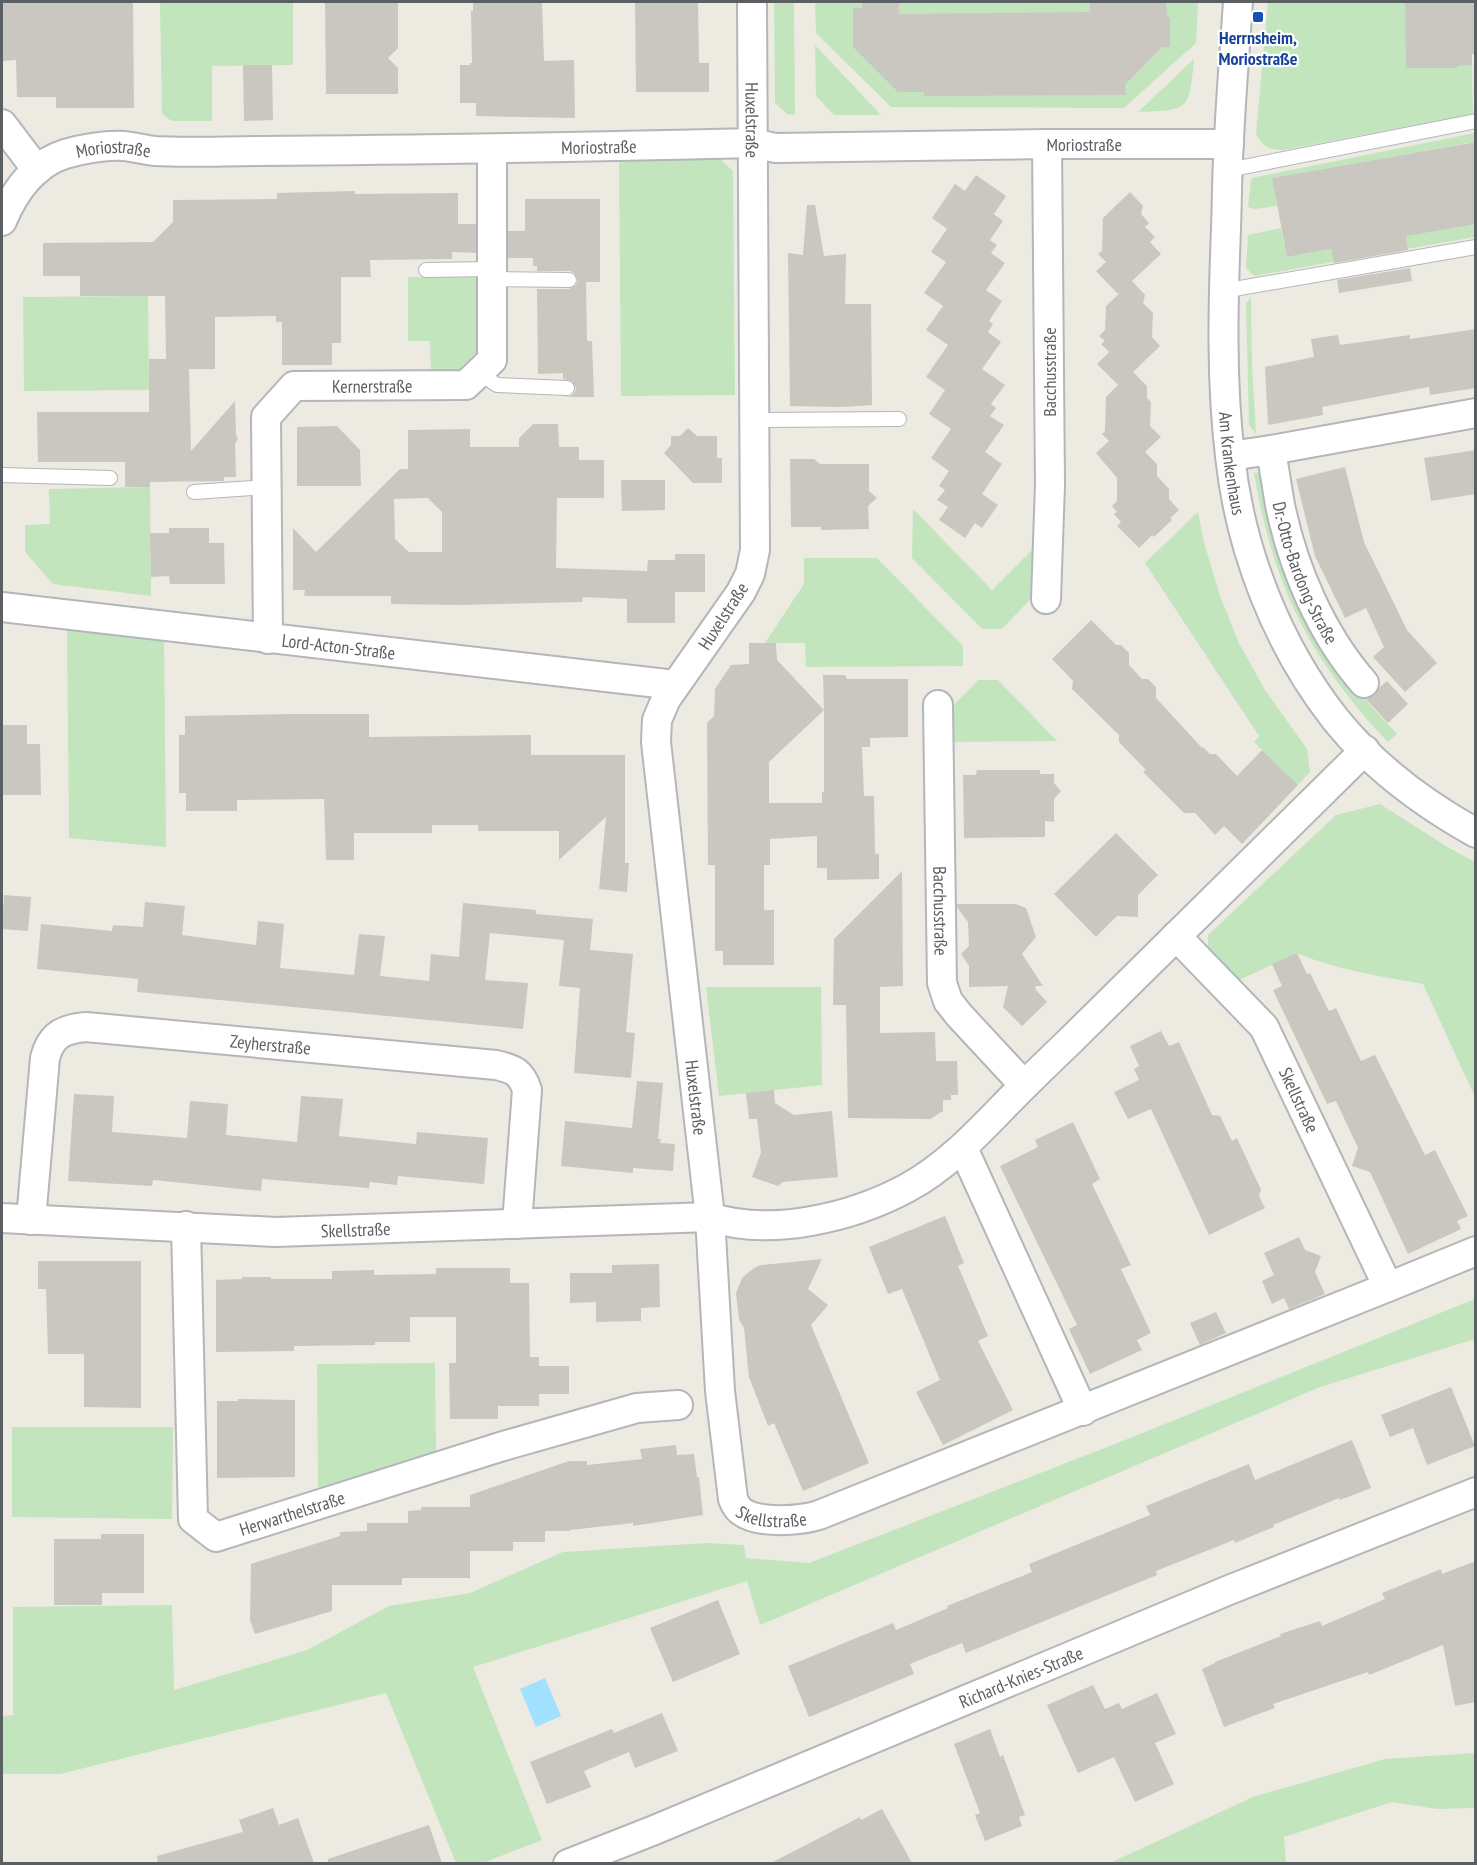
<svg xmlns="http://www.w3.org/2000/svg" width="1477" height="1865" font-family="'PT Sans Narrow',sans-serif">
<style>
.green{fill:#c2e5be}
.water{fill:#a1e0ff}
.building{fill:#cac7c1;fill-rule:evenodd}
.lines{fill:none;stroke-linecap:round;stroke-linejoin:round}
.lane-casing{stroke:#b3b6ba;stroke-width:16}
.street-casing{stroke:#b3b6ba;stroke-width:32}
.lane{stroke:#fff;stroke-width:14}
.street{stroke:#fff;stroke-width:28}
.transit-dot{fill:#1a4fb4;stroke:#fff;stroke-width:2}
.labels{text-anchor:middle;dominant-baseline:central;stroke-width:4.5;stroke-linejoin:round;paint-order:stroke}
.transit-label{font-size:18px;font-weight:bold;fill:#164399;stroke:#fff}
.street-label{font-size:18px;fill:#5a5f63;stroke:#fff}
</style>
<rect width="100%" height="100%" fill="#edeae2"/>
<path class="green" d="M160 2H293V65L212 66V121H174L168 119 162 113Z
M774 2H794L795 115 787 114 775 103Z
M815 2H1198L1196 43 1124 108 891 107 816 33Z
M1268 2H1405L1407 68H1456L1457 66 1472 65 1473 114 1283 150C1269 150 1263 147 1256 134Z
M815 45 881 115H834L816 96Z
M1194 59C1189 111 1190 110 1138 112Z
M1475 133V142L1273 178 1277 206 1254 209 1248 207 1251 179 1256 177Z
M719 158 733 171 735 395 621 396 619 159Z
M1475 223V237L1254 276 1246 268 1248 235 1281 228 1287 257Z
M408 277H479L480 349 456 372 431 373 430 341H408Z
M148 296 149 390 24 391 23 297Z
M1251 297 1252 366 1256 434 1249 425 1246 304Z
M1266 471 1347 676 1371 706 1397 734 1388 742C1310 660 1273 586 1254 473Z
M150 487 151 596 53 584 25 552V525L50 524 49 489Z
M913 509 992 590 1038 544V591L1002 629H982L912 558Z
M1198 512 1203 539 1219 593 1239 643 1265 690 1307 749 1310 772 1298 785 1254 742 1259 736 1145 563Z
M804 558H877L963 646V666L806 667 805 643H765L804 584Z
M67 626 164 638 166 847 69 838Z
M978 680H998L1057 741 949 742V710Z
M1380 804 1446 846 1475 862V1097L1423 984C1381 976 1336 970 1297 953L1235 982 1208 955V935L1336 815Z
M706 987H821L822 1085 719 1096Z
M1475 1299V1339L1320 1387 760 1625 747 1581 473 1667 542 1840 483 1863H456L386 1693 60 1774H2V1716L13 1715V1607L172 1605 174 1690 307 1650 389 1606 470 1593 563 1552 706 1543 744 1545 746 1558 809 1563 1120 1442Z
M435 1363 436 1452 318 1488 317 1364Z
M12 1427H173L172 1519 12 1517Z
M1475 1753V1808L1437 1809 1392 1802 1284 1837 1286 1863H1110L1253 1797 1385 1759Z"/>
<path class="water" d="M545 1678 561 1716 536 1727 520 1689Z"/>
<path class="building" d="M2 2H133L134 108H56V97H17L16 60 2 61Z
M325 2H398V48L388 58 398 68V94H326Z
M473 2H542L544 61 574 60 575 118 476 116V103H460V65H470V63H472L471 11H473Z
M635 2H698L699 63H709V92H636Z
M862 2H899V14L1090 12V2H1166L1167 17H1170V47H1162L1125 85 1126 95 924 96V92H898L853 47V8H862Z
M1405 2H1476V54H1472V65L1457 66V68H1406Z
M243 65H272L273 120 244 121Z
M1476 142V224L1406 236 1408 250 1334 263 1331 249 1287 257 1272 178Z
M976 175 1006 196 994 214 1003 221 990 240 997 245 991 253 1005 263 986 290 1002 301 989 321 993 324 988 332 1001 342 982 369 1005 385 991 404 996 408 990 416 1004 425 985 452 1002 464 982 494 998 505 982 528 975 523 965 538 939 520 948 507 937 500 945 490 939 486 949 471 931 458 951 429 929 414 945 390 926 377 948 345 926 330 943 306 924 293 946 262 931 252 947 229 932 218 955 184 965 191Z
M355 191V194L458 193V224H476V253L452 252V259L370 260 371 277H341V343H332V365H282V322H276V316L215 317V369H189L191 451 235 401 236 435 238 439 235 444 236 477H224V481L150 482V487H125V462H38L37 412H149V359H166L165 296H80V276H43V243L153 242 173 222V200L277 199V193Z
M1130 192 1143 206 1141 214 1149 223 1145 227 1155 237 1150 242 1161 254 1132 281 1145 295 1143 303 1153 313 1152 337 1160 346 1133 372 1147 386V398L1151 402 1150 426 1161 437 1145 452 1157 464V476L1169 489V499L1179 510 1170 518 1172 520 1154 537 1152 535 1139 548 1117 526 1121 522 1114 514 1117 512 1112 506 1117 501V478L1096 453 1109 441 1102 434 1105 431 1106 397 1118 385 1097 364 1109 352 1101 344 1105 341 1099 336 1105 330 1106 306 1124 289 1118 294 1096 271 1106 262 1098 254 1102 251 1103 218Z
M525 199H600V282H586L587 341H592L594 397H563L571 396 575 392 576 388 572 381 563 379V373L538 374 537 289H569L576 285 578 280 574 273 570 271H537V266H533V258H508V231H525Z
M807 205H815L824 256 846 254 845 304H871L872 405 842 407 790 406 788 253 803 255Z
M1410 268 1412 281 1339 293 1337 280Z
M1476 329V388L1430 395 1429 387 1322 407 1323 415 1268 425 1265 367 1314 357 1311 339 1338 335 1340 345 1410 335V339Z
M533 424H558L559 447H579V460H604V498H557L556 568 647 571 648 560H675V554H705V592H675V623H627V599L583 597 582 602 459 605 391 604V596H304L305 590H293V528L316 552 400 469H408V430L470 429V447H519V438ZM428 498 442 512V552H409L395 539 394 499Z
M337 426 360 450 361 486H297V427Z
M688 428 697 436H717V458H722V483H693L664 453 671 445V436H680Z
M1476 450V494L1431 501 1424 458Z
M790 459H814L820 464H869V491L877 498 868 506 869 529 821 530V527H791Z
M1345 467 1364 542 1407 630 1437 663 1405 692 1373 657 1384 647 1366 608 1345 618 1315 556 1296 479Z
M621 480H665V510L622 511Z
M169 528H209V543H224L225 584H170L169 576 151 577 150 533H169Z
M1091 620 1116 645H1121L1129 653V665L1142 679H1148L1156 687V698L1202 748 1203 747 1210 754H1216L1237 776 1262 750 1298 785 1242 844 1224 826 1215 835 1195 813H1184L1143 772 1146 770 1119 742V735L1072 689 1073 681 1052 659Z
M749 643H776L777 660 824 710 823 675H845L847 679H908V737L870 738V747H862L864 796H874L875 854H879V879L827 880V868H817V836L770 839V865H764V910H774V965H723V951H715V865H708L707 723 714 716 715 689 731 665 749 664ZM824 710V792H822V803H769V762Z
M1387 681 1408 704 1388 723 1366 699 1375 695 1380 687Z
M289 714H369V737L531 735V755H625V863H629L627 892 599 889 606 817 559 860V831H478V825H432V833H354V860H326L324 799 237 800V811H186V793H179V735H185V716Z
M2 725H27V744H40L41 795H2Z
M977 770H1040V774H1054V783L1061 791 1054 799V822L1045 821V837L964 838 963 775H976Z
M1116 833 1158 875 1138 895V917L1117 916 1096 937 1054 894Z
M902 871 903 986 880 987V1033L935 1032 936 1061H957L958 1095H951V1100H943V1111L930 1119 848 1118 846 1005H833L834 939Z
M4 895 31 897 28 931 2 929Z
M145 902 185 906 182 935 256 945 258 921 284 924 280 968 354 975 359 934 385 936 380 976 429 981 431 954 459 957 463 903 536 910V914L593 919 590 950 633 954 626 1032 635 1033 631 1078 574 1073 580 988 559 986 564 940 490 933 485 980 528 983 523 1029 137 992 138 979 37 969 41 924 112 931 113 925 143 927Z
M957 904H1015L1026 908 1036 937 1022 954 1043 986H1035L1036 990 1047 1002 1022 1026 1003 1007 1008 986 969 987V966L961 954 969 946 968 922 957 907Z
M1297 953 1307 974 1310 973 1329 1011 1336 1008 1361 1061 1375 1055 1425 1155 1435 1150 1468 1216 1457 1221 1461 1229 1408 1254 1370 1172 1352 1166 1358 1148 1336 1101 1327 1104 1273 990 1282 986 1272 964Z
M1161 1031 1169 1046 1179 1042 1212 1115 1220 1116 1232 1141 1237 1138 1261 1190 1259 1196 1265 1208 1209 1235 1151 1109 1128 1119 1114 1092 1139 1080 1134 1069 1139 1066 1130 1046Z
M637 1081 663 1083 658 1139H661L660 1143 675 1144 673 1171 633 1168V1173L561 1166 565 1121 632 1128Z
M774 1090 775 1103 794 1115 832 1111 838 1177 783 1182 778 1186 752 1177 761 1153 757 1119H749L746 1093Z
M74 1094 114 1096 112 1132 187 1138 190 1101 228 1104 226 1135 297 1142 301 1096 343 1099 339 1136 416 1144 417 1132 488 1138 484 1184 398 1176 397 1185 370 1182 369 1188 262 1179 261 1191 153 1180 152 1186 68 1181Z
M1073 1122 1100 1179 1092 1184 1131 1265 1121 1269 1151 1333 1137 1340 1142 1350 1090 1374 1069 1329 1077 1325 1000 1166 1038 1147 1035 1140Z
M945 1216 964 1263 958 1266 988 1336 978 1341 1013 1410 943 1445 916 1392 940 1380 902 1289 888 1294 869 1247Z
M1299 1237 1305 1250 1321 1256 1315 1272 1325 1294 1289 1309 1284 1298 1272 1304 1262 1281 1274 1275 1264 1253Z
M822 1259 808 1289 828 1305 811 1325 869 1463 803 1491 774 1423 768 1426 749 1377 744 1328 739 1320 736 1293 742 1278 754 1268 761 1265Z
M38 1261H141V1408L84 1407V1354H48L46 1289H38Z
M659 1264 660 1307 641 1308V1321L596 1322V1302L570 1303V1273H612V1265Z
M436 1268H510V1283H529L530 1357H539V1366H569V1394H539V1406H498V1419H450L449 1363H456V1317H410V1342H375V1345L294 1346V1351L216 1352V1280L242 1279V1277H271V1279H332V1271L374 1270V1275L436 1274Z
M1216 1312 1226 1333 1200 1345 1190 1323Z
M1451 1387 1475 1446 1427 1465 1413 1428 1390 1437 1381 1415Z
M238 1399 295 1400V1477L217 1478V1401H238Z
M1352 1440 1371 1488 1340 1500 1339 1498 1273 1525 1274 1527 1235 1543 1234 1540 1156 1571 1157 1575 966 1653 962 1643 910 1664 914 1674 809 1717 788 1666 893 1623 896 1630 948 1608 947 1606 1032 1572 1029 1564 1150 1515 1146 1506 1249 1464 1255 1480Z
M676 1445 677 1455 694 1454 697 1477H699L703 1515 633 1526V1523L570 1530V1531H545V1542H513V1551H470V1578H402V1585H332V1611L255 1634 250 1620 251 1564 340 1536V1532L367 1531V1523H408V1511L421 1510V1507H470V1495L569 1461H587V1465L642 1459 640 1449Z
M101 1534H144V1593H102V1605H54V1539H101Z
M1476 1561V1702L1455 1706 1443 1645 1369 1675 1368 1672 1273 1704 1275 1708 1224 1727 1202 1669 1215 1663V1662L1281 1636 1280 1634 1320 1621 1322 1626 1385 1599 1382 1593 1441 1569 1442 1574Z
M718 1600 740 1654 673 1682 650 1628Z
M1093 1685 1105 1709 1119 1703 1122 1709 1157 1693 1176 1734 1155 1743 1174 1784 1135 1802 1114 1757 1078 1773 1047 1705Z
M662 1713 678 1751 635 1768 629 1752 584 1771 591 1787 547 1804 530 1762 612 1729 614 1733Z
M990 1729 1000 1757 1003 1755 1025 1815 1019 1817 1022 1826 985 1841 975 1815 980 1813 954 1744Z
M273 1808 279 1825 298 1818 314 1863H158L157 1856 243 1832 239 1820Z
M882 1809 912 1863H771L860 1817 861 1820Z
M429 1825 442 1863H328V1859Z"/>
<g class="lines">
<g class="lane-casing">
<path id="lane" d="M1228 170 1476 121
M426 270 492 269
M492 279 569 280
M1223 291 1476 247
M479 373 497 385 567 388
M755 420 899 419
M2 475 110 478
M194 492 266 487"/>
</g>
<g class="street-casing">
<g id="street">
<path id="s1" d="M752 2 755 550 750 574 741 592 666 699 657 720 656 742 710 1217 720 1391 733 1499C735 1504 737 1508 741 1511 757 1524 800 1521 819 1515L1388 1287 1264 1027 1176 936"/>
<path id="s2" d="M1238 2C1235 48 1231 94 1229 140 1227 170 1227 199 1226 229 1223 304 1221 381 1230 456 1240 550 1277 645 1336 720 1373 766 1424 804 1476 833"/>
<path d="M2 124 37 170"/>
<path id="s3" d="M2 221C14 192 34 164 65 154 83 149 105 145 124 146 134 147 145 150 155 151 189 153 225 151 259 151 424 150 589 147 754 143L775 148 1047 144H1229"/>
<path id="s4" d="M1271 450C1274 468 1277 487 1280 505 1293 568 1321 634 1364 683"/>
<path d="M1230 456 1271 450 1476 413"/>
<path d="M1046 599 1050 485 1047 144"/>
<path id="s5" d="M2 607 675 685"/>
<path id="s6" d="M268 639 266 417 294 386 466 385 492 360V149"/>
<path id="s7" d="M938 705 942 983 948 1001 959 1015 1024 1085"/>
<path d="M963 1148 1083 1411"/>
<path id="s8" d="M2 1218 276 1232 710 1217C770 1237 851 1218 907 1188 944 1168 974 1137 1003 1107 1024 1085 1046 1064 1068 1043 1167 945 1266 848 1365 750"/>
<path id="s9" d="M31 1220 45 1058C51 1035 63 1029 86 1027L496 1065C514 1069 521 1072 527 1090L517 1224"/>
<path id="s10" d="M186 1226 193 1519 216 1537 500 1447 637 1408 678 1405"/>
<path d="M1388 1287 1476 1251"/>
<path id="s11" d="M568 1864 652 1831 1229 1590 1476 1492"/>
</g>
</g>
<use href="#lane" class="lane"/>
<use href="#street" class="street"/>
</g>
<rect class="transit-dot" x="1252" y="11" width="12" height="12" rx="3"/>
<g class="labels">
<g class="transit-label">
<text x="1258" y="37">Herrnsheim,<tspan x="1258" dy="21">Moriostraße</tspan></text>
</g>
<g class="street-label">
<text stroke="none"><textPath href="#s1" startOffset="118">Huxelstraße</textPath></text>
<text stroke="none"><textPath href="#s3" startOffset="1116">Moriostraße</textPath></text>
<text stroke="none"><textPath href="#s3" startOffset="630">Moriostraße</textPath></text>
<text stroke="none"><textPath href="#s3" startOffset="144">Moriostraße</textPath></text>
<text transform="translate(1049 372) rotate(-90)">Bacchusstraße</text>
<text stroke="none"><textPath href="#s6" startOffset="342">Kernerstraße</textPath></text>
<text stroke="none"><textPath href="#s2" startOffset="462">Am Krankenhaus</textPath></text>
<text stroke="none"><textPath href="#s4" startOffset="128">Dr.-Otto-Bardong-Straße</textPath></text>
<text transform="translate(723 616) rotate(-57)">Huxelstraße</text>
<text stroke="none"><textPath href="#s5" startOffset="339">Lord-Acton-Straße</textPath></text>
<text stroke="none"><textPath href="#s7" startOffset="206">Bacchusstraße</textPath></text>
<text stroke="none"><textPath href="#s9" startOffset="404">Zeyherstraße</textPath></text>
<text stroke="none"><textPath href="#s1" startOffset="1126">Huxelstraße</textPath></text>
<text transform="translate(1299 1100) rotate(65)">Skellstraße</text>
<text stroke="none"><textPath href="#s8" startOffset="354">Skellstraße</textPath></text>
<text stroke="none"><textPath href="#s1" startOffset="1576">Skellstraße</textPath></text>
<text stroke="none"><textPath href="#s10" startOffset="402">Herwarthelstraße</textPath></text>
<text stroke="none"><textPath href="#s11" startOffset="490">Richard-Knies-Straße</textPath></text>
</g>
</g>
<rect width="1477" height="1865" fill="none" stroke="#5a5f63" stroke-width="6"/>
</svg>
